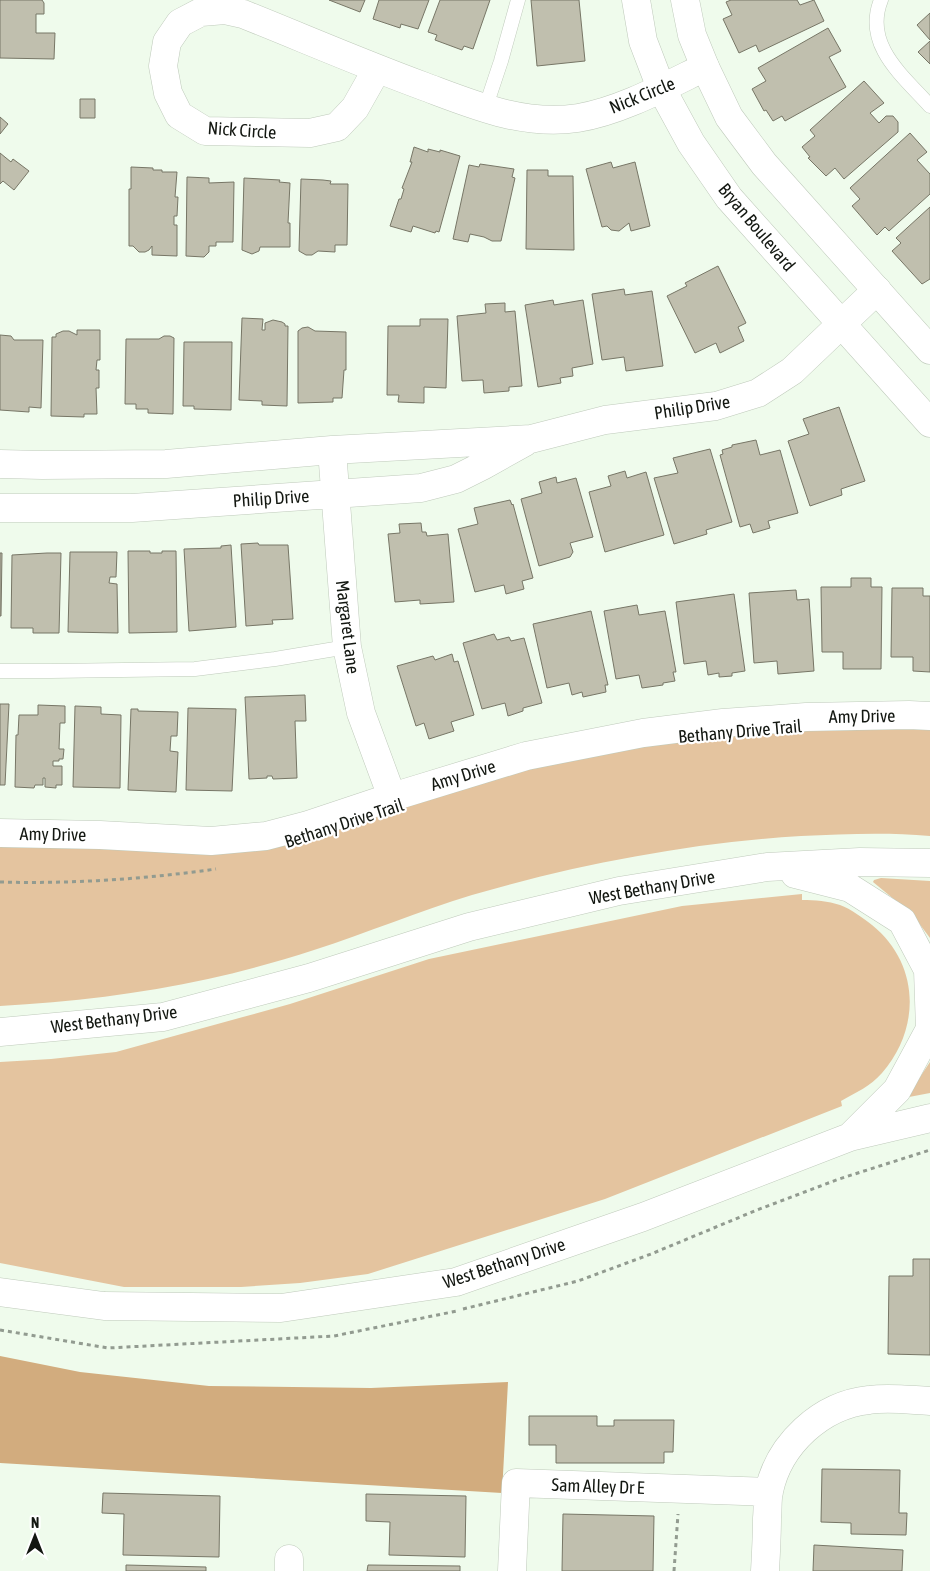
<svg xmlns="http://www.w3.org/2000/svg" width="930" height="1571" font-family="'Asap Condensed',sans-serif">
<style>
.green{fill:#e4c49f}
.forest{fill:#d2ac7e}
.building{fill:#c0bfae;stroke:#777666}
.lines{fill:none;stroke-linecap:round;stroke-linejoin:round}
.service-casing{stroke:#bfcabb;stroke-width:15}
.minor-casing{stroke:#bfcabb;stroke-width:29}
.tertiary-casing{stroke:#bfcabb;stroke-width:29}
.secondary-casing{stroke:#bfcabb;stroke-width:29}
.path{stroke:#929b90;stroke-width:3;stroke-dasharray:4 4;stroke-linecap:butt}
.service{stroke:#fff;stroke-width:14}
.minor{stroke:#fff;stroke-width:28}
.tertiary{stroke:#fff;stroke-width:28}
.secondary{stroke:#fff;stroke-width:28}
.labels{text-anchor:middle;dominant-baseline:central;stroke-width:4.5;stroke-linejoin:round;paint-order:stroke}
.street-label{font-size:18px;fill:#131711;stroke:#fff}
</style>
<rect width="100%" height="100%" fill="#effbec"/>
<path class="green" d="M930 725V836C887 832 844 834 801 836 690 843 579 864 472 895 419 911 367 933 314 950 280 961 244 971 208 979 140 994 70 1002 0 1006V842L235 848 435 790 712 730Z
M881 878 930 881V938L912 914 873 882 874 880Z
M802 894V900C815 900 828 901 840 905 851 909 863 918 872 925 920 964 921 1028 882 1073 871 1086 855 1093 841 1101L842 1106 605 1199 368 1274 300 1283 241 1287H124L0 1263V1062L51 1059 116 1052 290 1004 429 959 682 906Z
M930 1062V1093L909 1097 910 1092Z"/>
<path class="forest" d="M0 1356 80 1372 209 1386 371 1388 508 1382 502 1493 0 1463Z"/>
<path class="building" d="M0 0H42L44 3V14H36V33H55L54 59 0 58Z
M329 0H365L360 12Z
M379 0H429L418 29 401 24 400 28 373 19Z
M440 0H490L473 49 464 46 462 50 435 40 437 35 428 32Z
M531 0H579L585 61 537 66Z
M731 0H797L800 5 814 0 824 21 759 52 756 45 739 53 723 19 732 15 726 2Z
M930 13V40L917 25Z
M828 28 841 51 829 57 846 87 785 121 782 116 773 121 766 110 764 111 752 89 766 81 758 68Z
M930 41V64L918 52Z
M864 81 884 103 870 113 879 123 886 116H893L898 122V132L844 179 835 168 826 176 808 158 810 157 802 147 815 136 810 130Z
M80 99H95V118H80Z
M0 117 8 124 0 134Z
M910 133 927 152 917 160 930 174V194L889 231 885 227 877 235 852 206 860 199 850 188Z
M414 147 428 152V149L440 152V150L460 156 439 232 436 231 435 233 413 226 411 232 390 226 399 199H401L404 189 402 188 412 162H410Z
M0 153 11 162 13 159 29 171 14 190 3 181 0 184Z
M611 162 613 168 635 162 650 226 631 231 629 223 619 231 611 230 607 226 602 227 586 169Z
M480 164 514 169 512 177 515 178 501 241H492L484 237 470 234 468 242 453 239 469 165 479 167Z
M131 167 153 168V170H162V172H177L175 197H178L177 216H174V225H177V256L152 255V246L149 250 145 252H139L133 246H129V189H131Z
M527 170H548V176H573L574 250 526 249Z
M187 177 209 178V183L234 182 233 242H216V246H209V252L204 257 186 256Z
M244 178 280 180 279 182 290 183 288 223H290V247H260L259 251 252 254 242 250Z
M301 179 323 180 331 181 330 184H348L347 245H335V252L318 251 312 255H306L299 251Z
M930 207V279L922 284 892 251 901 243 896 238Z
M718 266 746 323 738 327 744 341 720 353 716 343 695 353 667 296 687 286 685 283Z
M624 289 625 295 652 291 663 366 626 371 624 357 602 360 592 294Z
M553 300 554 305 583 300 593 364 572 368 573 376 560 378 561 383 538 387 525 305Z
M505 303V312L515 311 522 386 509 387V391L484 393 483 380 462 381 457 316 486 313 485 304Z
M242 318 263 319 262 330H265V323L273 320 282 322 285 324V326H288L287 406 262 405V401L239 400Z
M420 319H448L446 388 424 387V403L398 402 399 395H387L388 326H420Z
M308 327 315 331 346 332V370H344L342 398H333V402L298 403V331L302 328Z
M77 330H100V360H97L96 370H99V388H96L97 414H84V417L51 416 52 337H56V334L63 331H69L77 335Z
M0 335 11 336 14 340H43L41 408 29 407V412L0 410Z
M164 336H170L174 338 173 414 148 413V409H136V404H125L126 339H159Z
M184 342H232L231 410 194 409V406H183Z
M839 407 865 481 841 489 842 495 810 506 788 441 809 434 803 419Z
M756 440 760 455 780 450 798 513 768 521 770 528 753 533 750 524 740 527 720 455 723 454 722 450 732 447V445Z
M710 449 732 522 706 530 707 534 674 544 654 478 678 473 673 458Z
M625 471 627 478 646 472 664 535 605 552 589 492 611 486 608 476Z
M556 477 557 483 576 478 593 537 570 543 573 552 570 557 539 566 521 499 542 493 539 482Z
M510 500 512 505 513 504 533 578 522 581 524 589 506 594 504 585 475 592 458 529 478 524 474 508Z
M421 523 422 532H426L427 536 448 534 454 602 420 604V600L395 602 388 534 400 533 399 524Z
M258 543 259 545H288L293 619 272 620 273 624 246 626 241 544Z
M231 545 236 627 189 631 184 549 221 548V546Z
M128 551H150V553H162V551H176L177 632 129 633Z
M70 552H117L116 577H110L109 583 117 584 118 633 68 632Z
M0 553H2L1 616H0Z
M47 553H61L59 633H33V628H11L12 555Z
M851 578H871V587H882L881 669H843V652H822L821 587H851Z
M892 588H923V596H930V672L913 671V657H891Z
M796 590 797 600 809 599 814 671 778 674 777 661 754 663 749 593Z
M734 594 745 671 732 673V676L719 677V673L708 675 706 661 684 664 676 602Z
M637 605 639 615 665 611 676 672H673L675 681 663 683V685L642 688 639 675 616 679 604 611Z
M591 611 608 685H605L606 692 583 697 582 692 572 695 569 683 547 688 533 624Z
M494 634 497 640 509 637 511 641 524 638 542 703 523 708V711L508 716 505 703 482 709 463 643Z
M452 654 454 662 458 661 474 715 451 722 454 731 429 739 424 723 416 726 397 666 433 656 435 660Z
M305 695 306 721H295L297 778 273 779 272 776H267V778L249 779 245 697Z
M0 704H9L5 785H0Z
M38 705 65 706V723H60L59 749H64L63 759H59V761H53V766H62V785H56V788L45 787V778H43V785H35L34 788 15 787 16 735H18L19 715H38Z
M75 706 101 707V714L121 715 120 788 73 787Z
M188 708 236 709 232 791 186 790Z
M131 709H138V711L178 712 177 736H171L170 751 178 752 176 792 128 790Z
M913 1259H930V1355L888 1354 889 1276H913Z
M529 1416H597V1426H614V1420H674L673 1452H664V1463H556V1445H529Z
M822 1469 900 1470 899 1513H907L906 1535 851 1534V1523L821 1522Z
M103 1493 220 1496 219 1557 123 1555 124 1514 102 1513Z
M366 1494 466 1496 465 1557 389 1555 390 1522 366 1521Z
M563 1514 654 1516 653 1571H562Z
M814 1545 903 1550 902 1571H813Z
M126 1565 206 1567V1571H126Z
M368 1565 460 1566V1571H367Z"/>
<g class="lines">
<g class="service-casing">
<path id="service" d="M881 0C863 45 903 76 930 106
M485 109 501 61 518 0
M0 671H51L195 669 275 659 347 647"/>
</g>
<g class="minor-casing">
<path id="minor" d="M377 69 355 108 337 127 310 133 205 131 179 115 168 93 163 66 167 42 180 23 201 12 225 10 243 14C303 38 363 64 423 86 474 105 522 126 578 118 621 111 666 86 705 67
M332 450 347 647 361 713 392 797
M0 464 42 465 166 464 332 450 531 439 605 420 716 406 758 393 792 371 877 290
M0 508H132L421 488 456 479 482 466 525 442
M0 833 100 835 211 841 266 836 308 825 392 797 526 756 643 733 723 723 806 717 909 715 930 716
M289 1571V1559
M512 1571 516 1483 769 1492
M765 1571C766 1553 767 1536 767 1518 768 1509 767 1499 769 1491 779 1444 821 1405 869 1400 889 1397 910 1400 930 1401"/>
</g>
<g class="tertiary-casing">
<path id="tertiary" d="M636 0 643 41 661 88 691 143 729 198 930 423
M685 0 692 35 705 67 729 117 764 164 930 350"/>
</g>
<g class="secondary-casing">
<path id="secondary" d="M795 874 850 888 902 921 928 970 930 1029 897 1090 850 1137
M0 1032 163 1017 309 978 469 927 619 891 767 867 860 862 930 863
M0 1292 104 1306 281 1308 456 1282 643 1217 850 1137 930 1118"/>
</g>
<path class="path" d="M0 882C72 884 145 879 216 869
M463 1309 578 1281 651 1254 757 1210 839 1179 930 1150
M0 1330 108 1348 334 1336 457 1311
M674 1571 678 1514"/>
<use href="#service" class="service"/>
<use href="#minor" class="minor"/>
<use href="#tertiary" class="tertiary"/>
<use href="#secondary" class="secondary"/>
</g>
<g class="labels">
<g class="street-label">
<text transform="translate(642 95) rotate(-22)">Nick Circle</text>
<text transform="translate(242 130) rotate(4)">Nick Circle</text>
<text transform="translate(757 227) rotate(50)">Bryan Boulevard</text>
<text transform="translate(692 407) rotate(-9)">Philip Drive</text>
<text transform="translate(271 498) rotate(-4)">Philip Drive</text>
<text transform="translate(348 627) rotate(83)">Margaret Lane</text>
<text transform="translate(862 716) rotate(-1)">Amy Drive</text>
<text transform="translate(740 731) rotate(-5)">Bethany Drive Trail</text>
<text transform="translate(463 775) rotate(-17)">Amy Drive</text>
<text transform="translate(344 823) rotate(-18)">Bethany Drive Trail</text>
<text transform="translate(53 834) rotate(1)">Amy Drive</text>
<text transform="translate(652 887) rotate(-10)">West Bethany Drive</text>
<text transform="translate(114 1019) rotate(-7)">West Bethany Drive</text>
<text transform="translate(504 1263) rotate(-18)">West Bethany Drive</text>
<text transform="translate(598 1486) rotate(2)">Sam Alley Dr E</text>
</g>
</g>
<g transform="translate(35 1536)" stroke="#ffffff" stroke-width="4" paint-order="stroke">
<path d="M0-4L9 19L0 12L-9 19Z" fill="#131711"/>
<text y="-8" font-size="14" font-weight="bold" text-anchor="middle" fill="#131711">N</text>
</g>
</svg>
